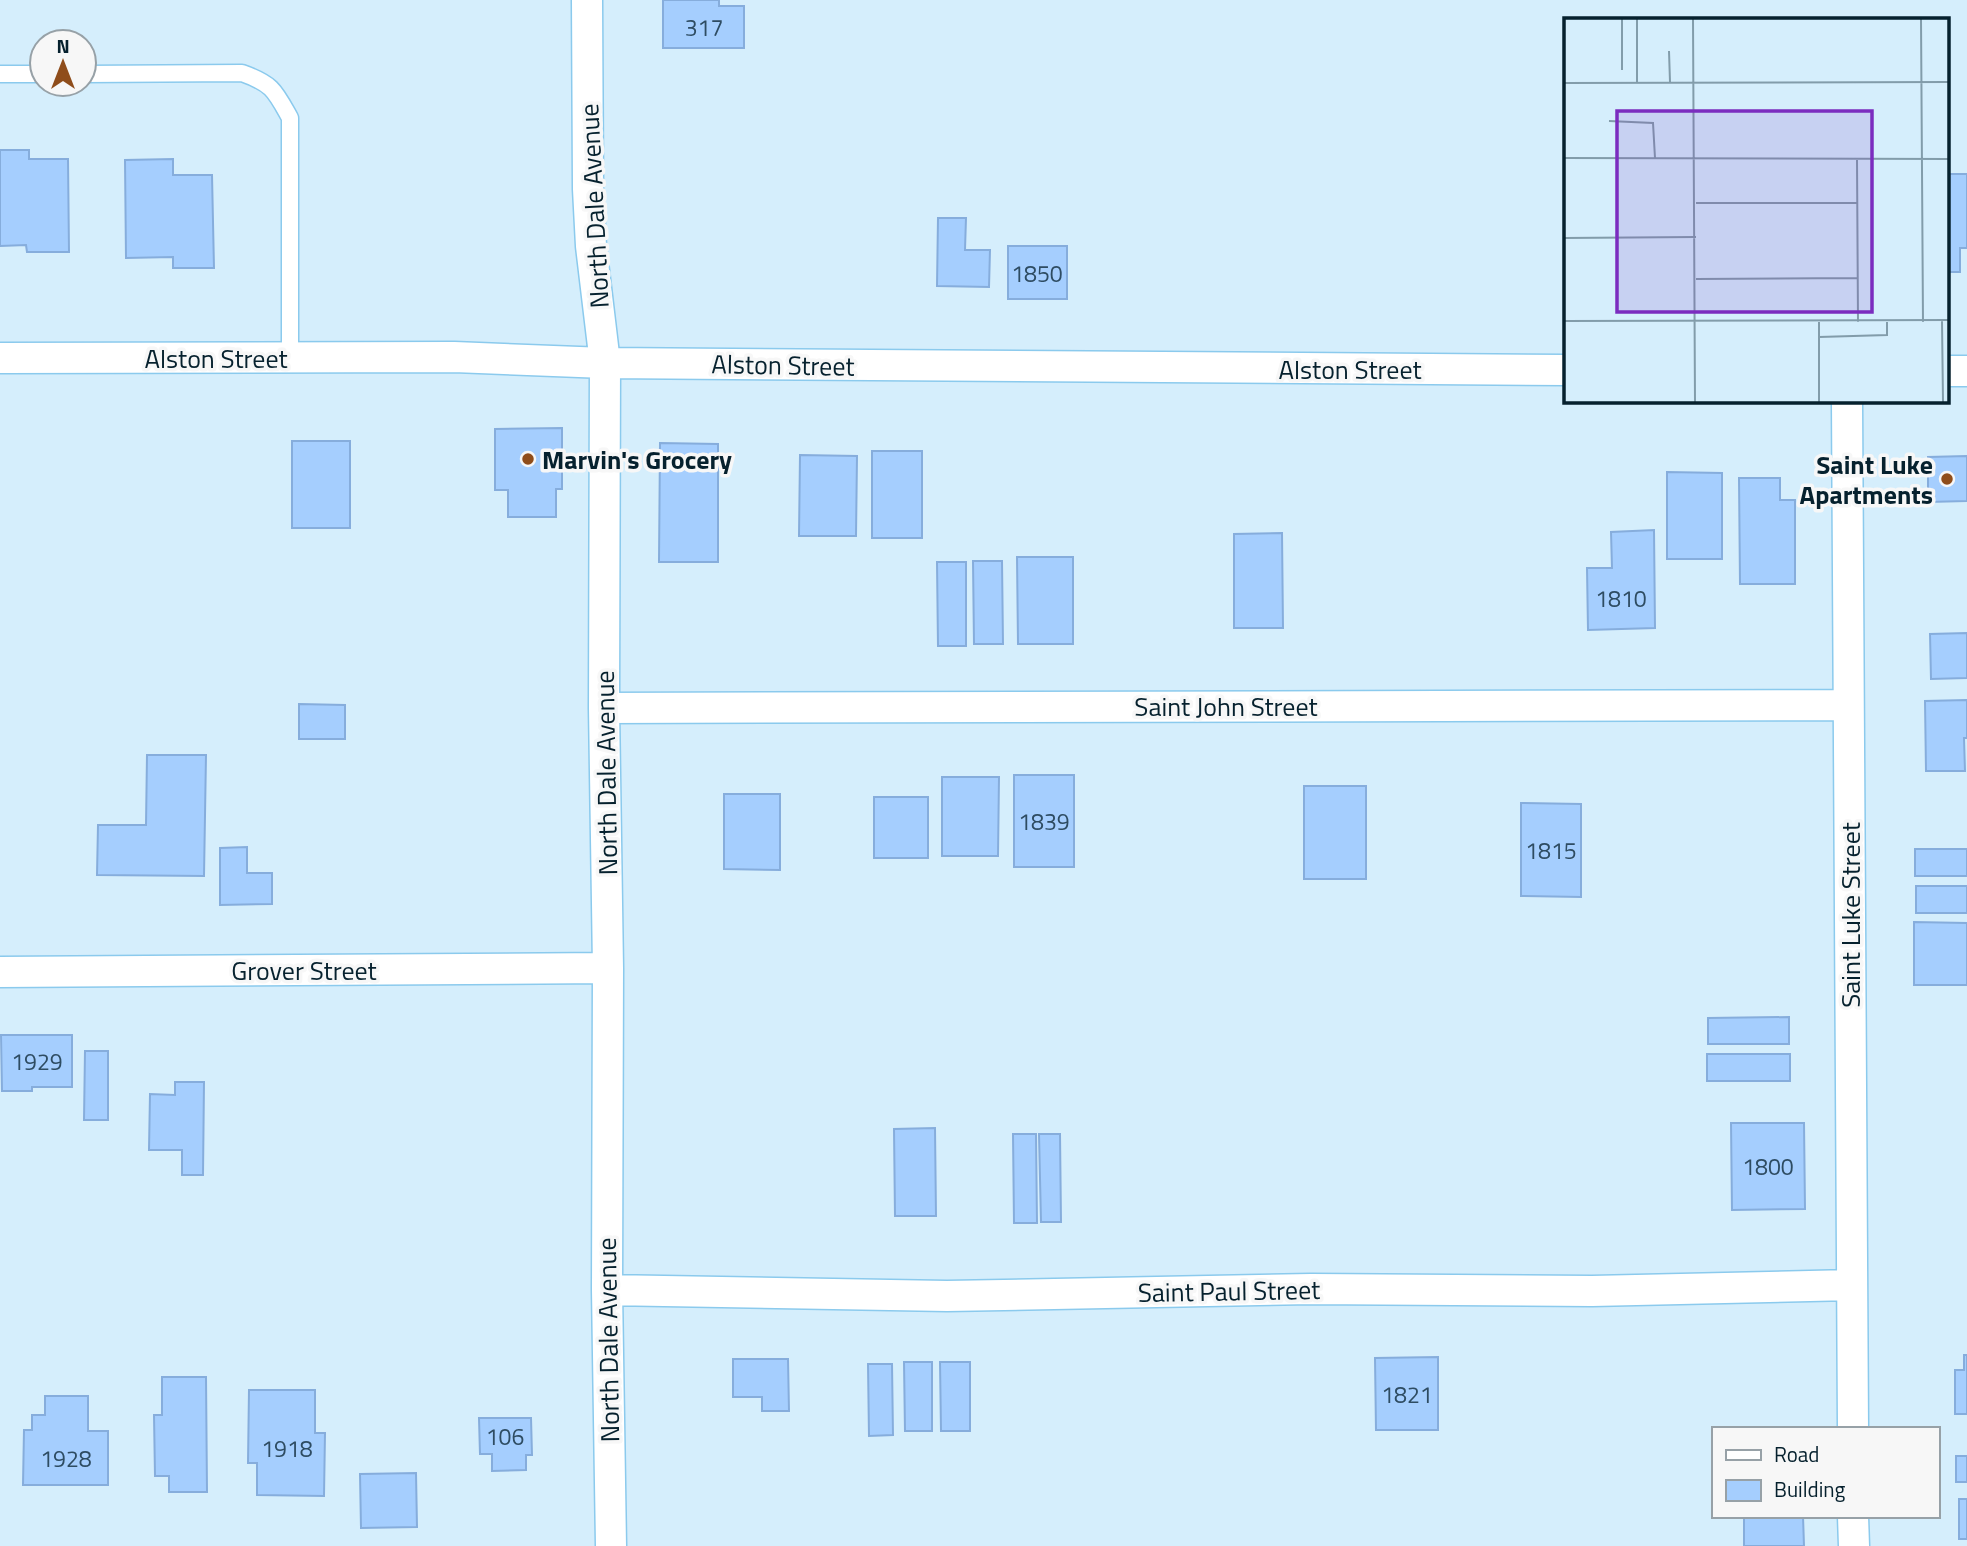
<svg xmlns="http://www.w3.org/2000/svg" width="1967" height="1546" font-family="'Titillium Web',sans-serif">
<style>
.building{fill:#a5cefe;stroke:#86addc;stroke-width:2}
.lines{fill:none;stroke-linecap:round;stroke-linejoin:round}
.service-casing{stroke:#8bcaed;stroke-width:19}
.minor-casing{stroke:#8bcaed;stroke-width:33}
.service{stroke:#fff;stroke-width:16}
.minor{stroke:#fff;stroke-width:30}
.poi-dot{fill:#8f4d1b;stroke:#f7f7f7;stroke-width:2.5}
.labels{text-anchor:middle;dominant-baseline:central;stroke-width:7;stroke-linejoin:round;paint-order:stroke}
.number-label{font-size:23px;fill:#2e4c62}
.street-label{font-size:26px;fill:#06212e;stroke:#f7f7f7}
.poi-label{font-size:26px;font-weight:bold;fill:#06212e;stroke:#f7f7f7;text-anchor:start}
.inset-road{fill:none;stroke:#829caa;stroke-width:2}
.view{fill:#7b2cbf;fill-opacity:0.15;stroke:#7b2cbf;stroke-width:3.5}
.inset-edge{fill:none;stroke:#06212e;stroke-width:3.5}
</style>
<rect width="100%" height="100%" fill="#d5eefc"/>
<path class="building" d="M663 0H719V6H744V48H663Z
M0 150H29V159H68L69 252H27L26 245 0 246Z
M173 159V175H212L214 268H173V257L126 258 125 160Z
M1948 174H1967V248H1960V272H1948Z
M938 218H966L965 250H990L989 287 937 286Z
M1008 246H1067V299H1008Z
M562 428V489H556V517H508V490H495V429Z
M292 441H350V528H292Z
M660 443 718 444V562H659Z
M872 451H922V538H872Z
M800 455 857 456 856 536H799Z
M1967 456V501L1928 502V457Z
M1667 472 1722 473V559H1667Z
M1739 478H1780V500H1795V584H1740Z
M1654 530 1655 628 1588 630 1587 568H1612L1611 532Z
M1282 533 1283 628H1234V534Z
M1017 557H1073V644H1018Z
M973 561H1002L1003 644H974Z
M937 562H966V646H938Z
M1967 633V678L1931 679 1930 634Z
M1967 700V738H1964L1965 771H1926L1925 701Z
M299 704 345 705V739H299Z
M147 755H206L204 876 97 875 98 825H146Z
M1014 775H1074V867H1014Z
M942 777H999L998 856H942Z
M1304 786H1366V879H1304Z
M724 794H780V870L724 869Z
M874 797H928V858H874Z
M1521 803 1581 804V897L1521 896Z
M247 847V873H272V904L220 905V848Z
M1915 849H1967V876H1915Z
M1916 886H1967V913H1916Z
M1914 922 1967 923V985H1914Z
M1789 1017V1044H1708V1018Z
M1 1035H72V1087H32V1091H2Z
M85 1051H108V1120H84Z
M1707 1054H1790V1081H1707Z
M175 1082H204L203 1175H182V1150H149L150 1094 175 1095Z
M1731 1123H1804L1805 1209 1732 1210Z
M935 1128 936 1216H895L894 1129Z
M1013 1134H1036L1037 1223H1014Z
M1039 1134H1060L1061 1222H1041Z
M1964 1355H1967V1414H1955V1370H1964Z
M1438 1357V1430H1376L1375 1358Z
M733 1359H788L789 1411H762V1397H733Z
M904 1362H932V1431H905Z
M940 1362H970V1431H941Z
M868 1364H892L893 1435 869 1436Z
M162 1377H206L207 1492H169V1476H155L154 1415H162Z
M249 1390H315V1433H325L324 1496 257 1495V1463H248Z
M45 1396H88V1431H108V1485H23L24 1430H32V1415H45Z
M479 1418H531L532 1455H526V1470L492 1471V1454H480Z
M1956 1456H1967V1482H1956Z
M416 1473 417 1527 361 1528 360 1474Z
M1959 1499H1967V1539H1959Z
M1744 1516H1803L1804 1546H1744Z"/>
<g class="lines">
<g class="service-casing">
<path id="service" d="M0 74H42
M84 74 242 73C273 84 275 91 290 118V358"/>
</g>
<g class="minor-casing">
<path id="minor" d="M587 0 588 189 591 246 605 363 604 708 608 968 607 1290 611 1546
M0 358 454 357 605 363 1566 370
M1948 371H1967
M1847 401 1853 1429
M604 708 1848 705
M0 972 608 968
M607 1290 947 1296 1311 1289 1592 1291 1852 1285
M1853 1516 1854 1546"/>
</g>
<use href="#service" class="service"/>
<use href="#minor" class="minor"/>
</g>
<g class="poi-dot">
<circle cx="528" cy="459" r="7"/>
<circle cx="1947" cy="479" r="7"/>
</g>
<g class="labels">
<g class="number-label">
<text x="704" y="27">317</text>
<text x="1037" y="273">1850</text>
<text x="1621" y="598">1810</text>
<text x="1044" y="821">1839</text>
<text x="1551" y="850">1815</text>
<text x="37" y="1061">1929</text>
<text x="1768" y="1166">1800</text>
<text x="1407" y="1394">1821</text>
<text x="505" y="1436">106</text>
<text x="287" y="1448">1918</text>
<text x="66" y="1458">1928</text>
</g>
<g class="street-label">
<text transform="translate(594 206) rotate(-93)">North Dale Avenue</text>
<text x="216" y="358">Alston Street</text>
<text transform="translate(783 365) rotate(1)">Alston Street</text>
<text x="1350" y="369">Alston Street</text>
<text x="1226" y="706">Saint John Street</text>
<text transform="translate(606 773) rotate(-91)">North Dale Avenue</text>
<text transform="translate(1850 915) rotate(-90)">Saint Luke Street</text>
<text x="304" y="970">Grover Street</text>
<text transform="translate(1229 1291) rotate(-1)">Saint Paul Street</text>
<text transform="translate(608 1340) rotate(-91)">North Dale Avenue</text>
</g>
<g class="poi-label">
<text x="542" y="459">Marvin's Grocery</text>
<text x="1933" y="464" text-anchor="end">Saint Luke<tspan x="1933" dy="30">Apartments</tspan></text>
</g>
</g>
<g transform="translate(1564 18)">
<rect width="385" height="385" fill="#d5eefc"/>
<path class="inset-road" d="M58 1V52M73 1V64M129 1 131 384M357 1 359 304M105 33 106 64M0 65 385 64M45 103 89 105 91 140M0 140 385 141M293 142 294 304M132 185H293M0 220 132 219M132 261 293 260M0 303 385 302M378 303 379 384M255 304V384M255 319 323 317V304"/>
<path class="view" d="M53 93H308V294H53Z"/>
<rect width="385" height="385" class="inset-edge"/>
</g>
<rect x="1712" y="1427" width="228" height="91" fill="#f7f7f7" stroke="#97a1a7" stroke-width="2"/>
<rect x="1726" y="1450" width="35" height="10" fill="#ffffff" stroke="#97a1a7" stroke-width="2"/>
<text x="1774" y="1462" font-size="21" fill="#06212e">Road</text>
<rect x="1726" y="1480" width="35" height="21" fill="#a5cefe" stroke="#97a1a7" stroke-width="2"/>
<text x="1774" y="1497" font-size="21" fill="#06212e">Building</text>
<g transform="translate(63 63)"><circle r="33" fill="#f7f7f7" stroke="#97a1a7" stroke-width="2"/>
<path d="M0-5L12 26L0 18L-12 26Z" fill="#8f4d1b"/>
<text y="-10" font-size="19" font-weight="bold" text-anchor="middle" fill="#06212e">N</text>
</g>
</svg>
